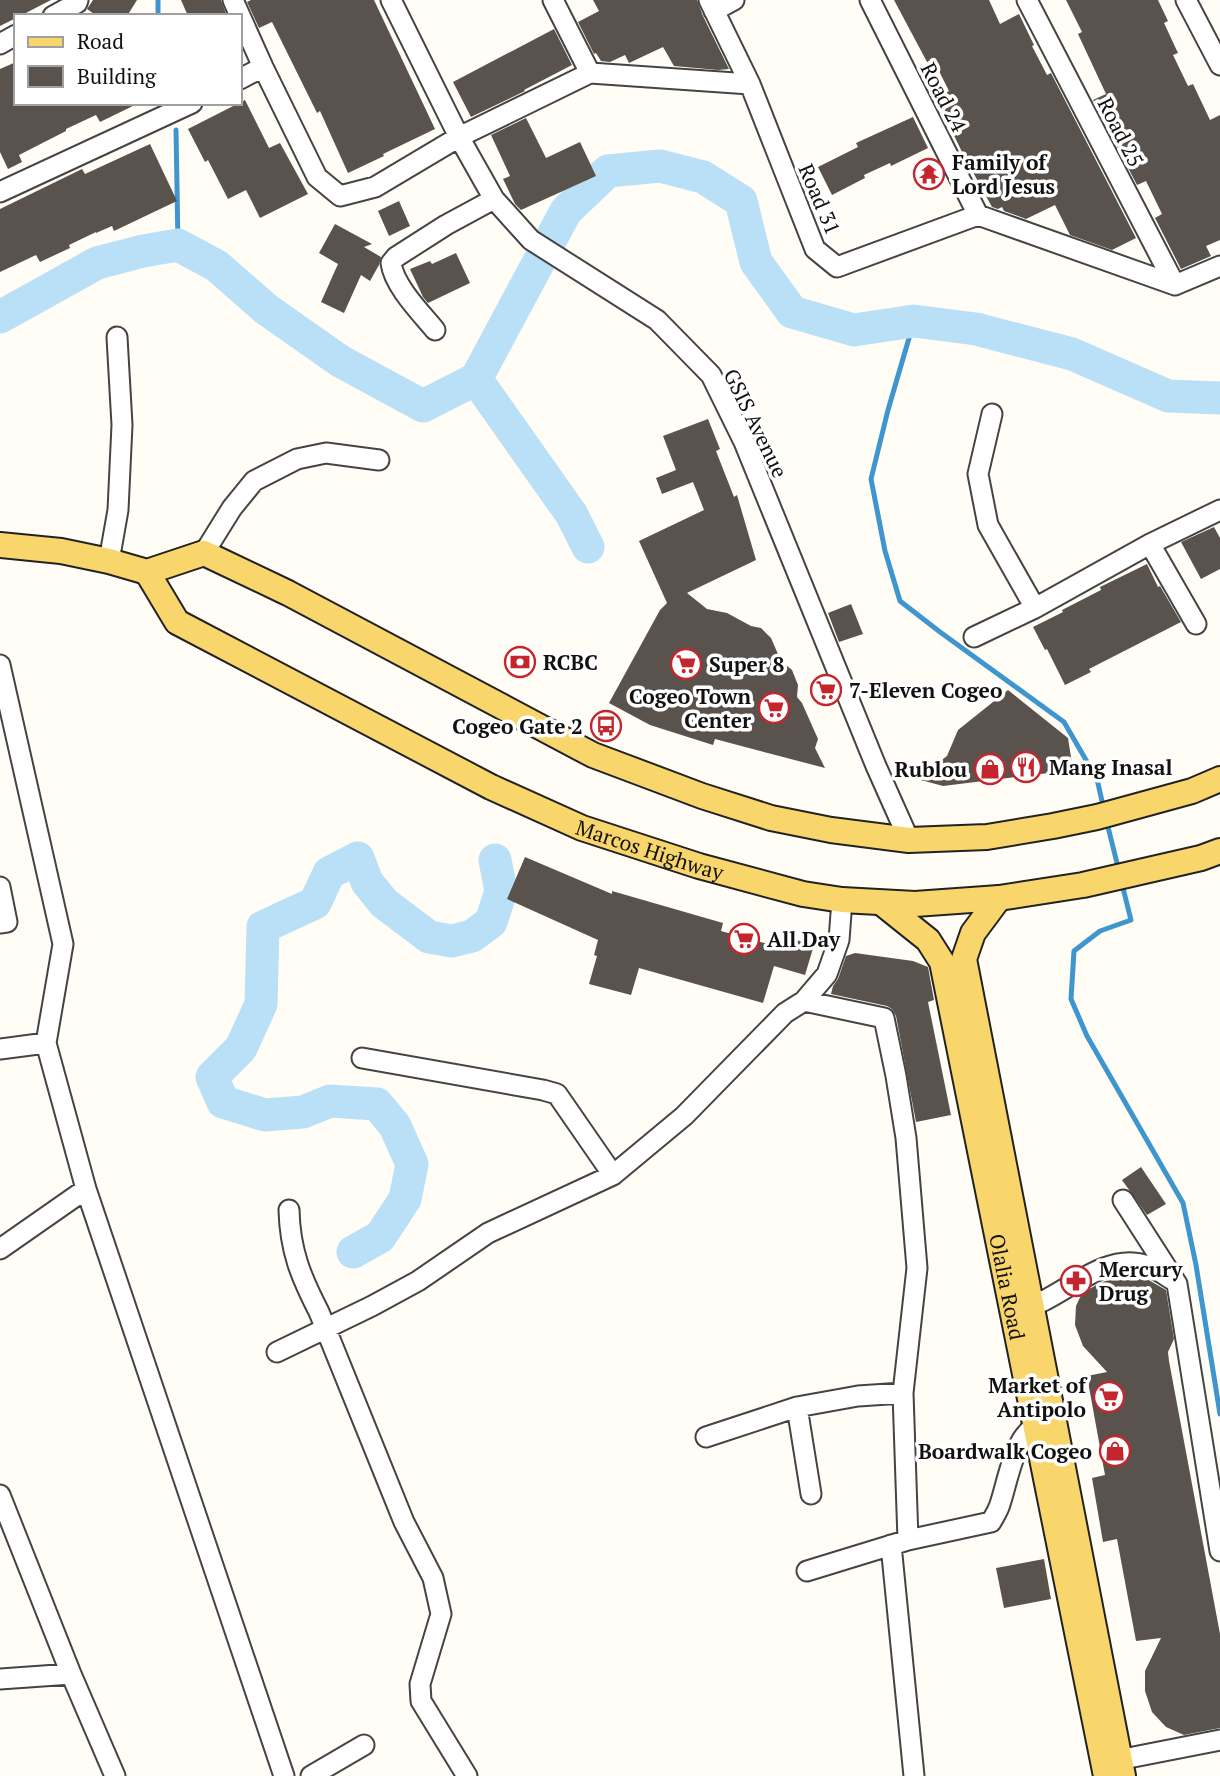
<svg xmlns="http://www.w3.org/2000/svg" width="1220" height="1776" font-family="'PT Serif',serif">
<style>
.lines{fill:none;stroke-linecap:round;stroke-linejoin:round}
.stream{stroke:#3f96cf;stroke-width:5}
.river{stroke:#b9e0f7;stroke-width:33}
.building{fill:#5a524d}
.minor-casing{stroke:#444;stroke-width:23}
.major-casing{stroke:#222;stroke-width:28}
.minor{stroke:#fff;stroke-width:19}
.major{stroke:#f9d66b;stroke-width:24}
.labels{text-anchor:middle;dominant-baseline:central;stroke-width:7;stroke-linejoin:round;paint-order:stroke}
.street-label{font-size:21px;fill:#111;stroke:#fff}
.poi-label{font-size:21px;font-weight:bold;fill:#111;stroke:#fff;text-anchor:start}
</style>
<rect width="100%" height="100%" fill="#fffdf5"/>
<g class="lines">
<path class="stream" d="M158 16V0
M176 130 178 245
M914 321 888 410 871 479 885 551 900 601 940 632 1064 722 1097 779 1104 810
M1107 823 1119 871
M1122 884 1131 920 1100 931 1074 951 1071 999 1087 1036 1183 1203 1196 1265 1220 1414"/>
<path class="river" d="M0 317 97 263 143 251 178 245 217 266 266 309 340 361 423 406 476 379 566 211 608 171 660 166 703 177 741 201 756 262 792 312 854 330 914 321 976 329 1072 354 1168 396 1220 398
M476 379 572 515 588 547
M353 1252 380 1237 405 1199 412 1164 395 1126 377 1104 330 1101 303 1112 265 1115 223 1102 212 1077 241 1048 261 1004 263 927 315 903 329 873 358 858 367 882 384 903 429 937 452 941 472 936 491 922 501 891 495 860"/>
</g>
<path class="building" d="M0 0H51L20 16H16V18L0 26Z
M93 0H137L127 16H97L87 9Z
M181 0H221L227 16H188Z
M251 0H374L435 129 383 154 384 156 348 173 320 111 317 113 272 22 259 28 247 2Z
M593 0H697L703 16 729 69 718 70 674 66 663 47 629 63 625 55 610 62 601 61 596 53 594 54 578 22 599 11Z
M894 0H989L1000 24 1019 14 1034 45 1032 46 1047 75 1051 73 1136 238 1112 250 1070 235 1055 205 1026 219 1004 211 1002 207 998 209 992 207 962 152 936 98 949 91 933 59 927 62Z
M1066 0H1158L1168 21 1164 23 1178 53 1173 55 1188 86 1193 84 1210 120 1220 115V240L1206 246 1211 256 1181 269 1155 218 1162 214 1146 181 1137 185 1093 100 1106 94 1078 34 1082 32Z
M554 29 572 65 524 90 525 91 471 117 453 82Z
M16 62V103H139L100 122 96 115 66 129V131L19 155 22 162 8 169 0 152V69Z
M245 100 269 148 280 143 308 194 260 218 246 190 228 199 208 160 205 162 188 129Z
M913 117 928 148 891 166 890 163 864 175 865 178 832 195 818 167 858 147 856 143Z
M526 118 546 158 580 142 596 176 521 210 515 204 503 179 510 176 491 135Z
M150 144 177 201 114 231 112 226 96 233V232L69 245 70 248 40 262 36 255 0 272V209L82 169 85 174Z
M399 201 410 226 389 236 378 211Z
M335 224 372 244 364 247 381 257 379 265 370 281 361 275 344 313 321 302 338 264 319 253Z
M456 253 470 283 428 303 423 297 410 269 430 261 432 264Z
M708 419 720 449 716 451 734 497 737 495 756 560 687 593 707 609 727 613 751 626 761 628 771 638 781 661 792 670 798 685 797 697 802 703 818 739 815 748 825 768 715 739 713 745 650 725 609 703 660 610 667 603 639 541 704 510 693 482 662 494 656 478 676 470 663 436Z
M1214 527 1220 538V569L1201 579 1181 542Z
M1147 564 1158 587 1160 586 1181 622 1089 669 1091 672 1065 685 1047 649 1045 650 1033 627 1063 612 1062 610 1101 590 1100 587Z
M851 604 863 634 839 642 828 613Z
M1008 690 1068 738 1073 770 943 786 917 779 947 756 958 730Z
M525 857 612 894V891L723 923 721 931 768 944 771 933 814 945 805 975 774 966 763 1003 639 968 631 995 589 984 597 956 594 955 598 940 507 899Z
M855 953 913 961 928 967 934 1000 928 1002 951 1115 916 1122 896 1016 892 1009 887 1006 831 994 833 986 838 979 846 956Z
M1141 1167 1166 1204 1147 1215 1122 1180Z
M1126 1275 1145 1278 1166 1290 1174 1339 1168 1352 1169 1361 1220 1634V1728L1184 1735 1166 1727 1152 1712 1145 1691V1671L1161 1638 1136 1641 1117 1539 1103 1542 1092 1478 1105 1475 1087 1376 1107 1372 1083 1346 1075 1325 1076 1306 1082 1293 1100 1283 1114 1278Z
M1044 1559 1051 1599 1004 1608 996 1568Z"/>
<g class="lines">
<g class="minor-casing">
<path id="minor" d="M233 0 263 67 317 177 340 196 375 187 459 137 590 73 750 84 815 249 837 267 978 215 1175 285 1220 266
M391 0 459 137 494 199 531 240 657 320 711 375 744 442 876 766 909 840
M553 0 590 73
M709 0 750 84
M870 0 978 215
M1027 0 1175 285
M1186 0 1220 65
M714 11 734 0
M53 16 77 3 78 0
M0 44 16 35
M240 79 263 67
M0 192 192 103
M435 330C421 313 394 286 391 263L396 257 446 225 494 199
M992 414 978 474 988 525 1035 608
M1150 544 1196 624
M204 553 232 508 254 481 297 459 326 453 379 460
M109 561 118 510 122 425 117 337
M974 637 1035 608 1150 544 1220 510
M0 665 63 944 46 1043 86 1189 284 1776
M0 887 7 922 0 923
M842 900 839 940 827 974 804 1001 884 1018 896 1076 906 1138 917 1268 903 1393 908 1540
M0 1049 46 1043
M362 1058 543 1090 557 1094 613 1175
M1123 1200 1177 1284 1220 1551
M289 1210C290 1251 301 1277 319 1312L404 1522 433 1578 441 1614 420 1684 421 1701 467 1776
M0 1249 86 1189
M1020 1310C1059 1301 1100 1254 1141 1264 1152 1266 1162 1273 1171 1279
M277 1352 372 1306 418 1281 488 1233 613 1175 684 1116 785 1013 804 1001
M797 1407 811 1494
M706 1437 797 1407 858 1396 903 1393
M0 1495 71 1674 115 1776
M891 1545 914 1776
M807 1571 908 1540 991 1522C994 1517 997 1512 999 1507 1008 1483 1014 1429 1043 1423
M0 1679 71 1674
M1108 1762 1220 1740
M311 1776 364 1745"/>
</g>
<g class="major-casing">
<g id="major">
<path d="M0 545 61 551 109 561 147 572 204 553 288 593 593 755 702 796 771 818 831 830 909 840 987 837 1053 826 1097 817 1192 791 1220 779"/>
<path id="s1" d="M147 572 177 622 491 787 582 828 699 866 803 894 842 900 915 904 999 898 1083 885 1201 858 1220 851"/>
<path d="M999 898 973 933 964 959 1123 1776"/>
<path id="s2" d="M883 904 928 940 942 962 1106 1776"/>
</g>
</g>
<use href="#minor" class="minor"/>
<use href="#major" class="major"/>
</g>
<defs>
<g id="temple-ring" transform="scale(1.575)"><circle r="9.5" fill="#fff" stroke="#c4262e" stroke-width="1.5"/><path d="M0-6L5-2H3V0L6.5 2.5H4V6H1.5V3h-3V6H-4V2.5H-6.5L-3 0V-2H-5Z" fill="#c4262e"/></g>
<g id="bank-ring" transform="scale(1.575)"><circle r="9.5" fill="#fff" stroke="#c4262e" stroke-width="1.5"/><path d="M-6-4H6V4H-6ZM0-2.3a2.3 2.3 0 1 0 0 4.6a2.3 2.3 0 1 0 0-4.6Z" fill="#c4262e"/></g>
<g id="supermarket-ring" transform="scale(1.575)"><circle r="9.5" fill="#fff" stroke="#c4262e" stroke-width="1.5"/><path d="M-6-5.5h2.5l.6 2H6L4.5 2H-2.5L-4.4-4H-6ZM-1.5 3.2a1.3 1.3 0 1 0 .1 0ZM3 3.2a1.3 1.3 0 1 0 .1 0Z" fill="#c4262e"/></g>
<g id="bus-ring" transform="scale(1.575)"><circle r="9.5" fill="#fff" stroke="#c4262e" stroke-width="1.5"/><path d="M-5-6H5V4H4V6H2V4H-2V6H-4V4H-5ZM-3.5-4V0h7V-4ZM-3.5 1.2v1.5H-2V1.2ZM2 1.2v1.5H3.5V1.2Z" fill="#c4262e"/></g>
<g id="restaurant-ring" transform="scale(1.575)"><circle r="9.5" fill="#fff" stroke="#c4262e" stroke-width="1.5"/><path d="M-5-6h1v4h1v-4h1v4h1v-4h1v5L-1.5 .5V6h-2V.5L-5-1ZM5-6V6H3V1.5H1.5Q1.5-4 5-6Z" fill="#c4262e"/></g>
<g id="shop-ring" transform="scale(1.575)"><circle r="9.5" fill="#fff" stroke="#c4262e" stroke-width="1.5"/><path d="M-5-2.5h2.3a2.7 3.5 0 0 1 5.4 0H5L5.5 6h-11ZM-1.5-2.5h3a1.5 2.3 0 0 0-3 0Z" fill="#c4262e"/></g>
<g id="pharmacy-ring" transform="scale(1.575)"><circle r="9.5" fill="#fff" stroke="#c4262e" stroke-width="1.5"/><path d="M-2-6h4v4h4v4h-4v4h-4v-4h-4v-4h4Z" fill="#c4262e"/></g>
</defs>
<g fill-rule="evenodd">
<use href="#temple-ring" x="929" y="174"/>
<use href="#bank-ring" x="520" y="662"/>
<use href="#supermarket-ring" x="686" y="664"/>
<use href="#supermarket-ring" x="826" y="690"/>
<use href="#supermarket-ring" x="774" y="708"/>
<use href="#bus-ring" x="606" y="726"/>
<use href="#restaurant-ring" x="1026" y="767"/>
<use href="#shop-ring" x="990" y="769"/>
<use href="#supermarket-ring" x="744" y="939"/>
<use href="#pharmacy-ring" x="1076" y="1281"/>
<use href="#supermarket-ring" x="1109" y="1397"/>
<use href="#shop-ring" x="1115" y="1451"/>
</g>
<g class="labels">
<g class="street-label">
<text transform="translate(944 97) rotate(63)">Road 24</text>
<text transform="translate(1121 132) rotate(63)">Road 25</text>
<text transform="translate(820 199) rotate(67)">Road 31</text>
<text transform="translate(756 423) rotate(64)">GSIS Avenue</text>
<text stroke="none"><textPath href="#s1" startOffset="584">Marcos Highway</textPath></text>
<text stroke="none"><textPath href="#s2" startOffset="415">Olalia Road</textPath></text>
</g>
<g class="poi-label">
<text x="952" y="162">Family of<tspan x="952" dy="24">Lord Jesus</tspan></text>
<text x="543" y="662">RCBC</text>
<text x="709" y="664">Super 8</text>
<text x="849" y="690">7-Eleven Cogeo</text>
<text x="751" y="696" text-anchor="end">Cogeo Town<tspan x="751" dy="24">Center</tspan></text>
<text x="583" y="726" text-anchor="end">Cogeo Gate 2</text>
<text x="1049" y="767">Mang Inasal</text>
<text x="967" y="769" text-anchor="end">Rublou</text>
<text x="767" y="939">All Day</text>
<text x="1099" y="1269">Mercury<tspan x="1099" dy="24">Drug</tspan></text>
<text x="1086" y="1385" text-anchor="end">Market of<tspan x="1086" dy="24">Antipolo</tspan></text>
<text x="1092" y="1451" text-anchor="end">Boardwalk Cogeo</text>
</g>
</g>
<rect x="14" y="14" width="228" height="91" fill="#ffffff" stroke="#a0a0a0" stroke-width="2"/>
<rect x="28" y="37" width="35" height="10" fill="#f9d66b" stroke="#a0a0a0" stroke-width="2"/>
<text x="77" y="49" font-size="21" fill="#111111">Road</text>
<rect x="28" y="66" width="35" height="21" fill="#5a524d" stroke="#a0a0a0" stroke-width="2"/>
<text x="77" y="84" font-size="21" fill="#111111">Building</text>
</svg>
